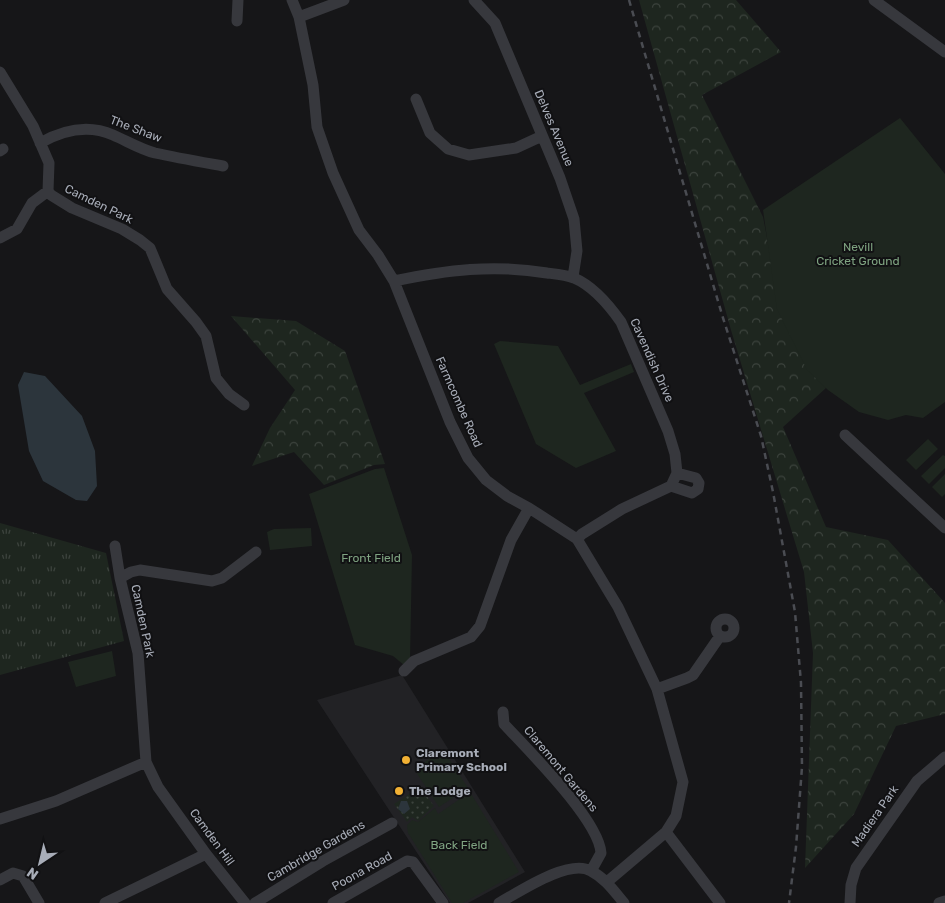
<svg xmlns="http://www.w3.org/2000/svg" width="945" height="903" font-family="Rubik,sans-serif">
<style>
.built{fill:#222225}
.grass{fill:url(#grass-tufts)}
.forest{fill:url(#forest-crowns)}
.park{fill:#1e261f}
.garden{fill:url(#garden-dots)}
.water{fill:#2c353c}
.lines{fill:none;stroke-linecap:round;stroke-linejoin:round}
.minor{stroke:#37383d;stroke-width:11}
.rail{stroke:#4a4c52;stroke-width:2.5;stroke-dasharray:6 5;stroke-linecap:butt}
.poi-dot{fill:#f2b134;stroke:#111113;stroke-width:2}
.labels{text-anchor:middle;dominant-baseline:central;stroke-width:4;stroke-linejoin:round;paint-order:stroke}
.street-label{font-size:12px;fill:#a8adb8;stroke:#111113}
.park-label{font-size:12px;fill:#7fa381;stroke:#111113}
.poi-label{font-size:12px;font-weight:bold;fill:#a8adb8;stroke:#111113;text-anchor:start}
</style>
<defs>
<pattern id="grass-tufts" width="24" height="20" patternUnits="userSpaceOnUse" patternTransform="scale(1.25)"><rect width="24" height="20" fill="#1e261f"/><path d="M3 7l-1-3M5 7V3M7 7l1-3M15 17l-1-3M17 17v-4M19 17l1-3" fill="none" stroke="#3c433d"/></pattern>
<pattern id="forest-crowns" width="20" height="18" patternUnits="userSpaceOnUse" patternTransform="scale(1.25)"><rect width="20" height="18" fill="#1e261f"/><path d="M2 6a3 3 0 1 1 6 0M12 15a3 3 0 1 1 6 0" fill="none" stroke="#3c433d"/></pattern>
<pattern id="garden-dots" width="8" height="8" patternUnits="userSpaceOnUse" patternTransform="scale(1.25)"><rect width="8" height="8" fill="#1e261f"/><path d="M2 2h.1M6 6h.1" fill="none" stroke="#3c433d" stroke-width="1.8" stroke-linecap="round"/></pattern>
</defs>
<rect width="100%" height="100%" fill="#161618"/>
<path class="built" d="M402 675 525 872 468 903H450L317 700Z"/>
<path class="grass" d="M0 523 106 553 124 641 0 675Z"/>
<path class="forest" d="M639 0H736L781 52 702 95 763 217 780 305 826 388 783 427 826 527 888 540 945 603V714L896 726 854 814 805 868 813 653 804 572 731 330Z
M231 316 296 321 345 351 385 464 374 465 324 485 294 452 252 466 270 428 295 390Z"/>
<path class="park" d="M900 118 945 174V402L923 418 906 415 888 420 859 412 828 390 807 370 777 309 763 210Z
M500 341 558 346 580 385 631 364 634 372 584 393 616 451 576 468 536 444 494 344Z
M928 439 938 449 916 470 906 460Z
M943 455 945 456V468L929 484 921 476Z
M384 468 412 555 410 661 404 665 393 656 355 645 309 494 375 469Z
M945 474V494L942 497 932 487Z
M311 528 312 546 270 550 267 532 274 529Z
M112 651 116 676 76 687 68 662Z
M443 750 468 788 439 807 414 769Z
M470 792 519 872 463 903H452L408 833 407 825 412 820 418 822 435 808 438 814Z"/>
<path class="garden" d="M420 787 434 806 418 821 412 817 407 822 394 804Z"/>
<path class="water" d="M24 372 45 376 82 416 95 451 97 486 87 501 76 500 43 481 29 451 18 385Z
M401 801H407L410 809 404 814 398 809Z"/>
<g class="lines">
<path class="minor" d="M292 0 299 17 313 85 317 127 333 173 359 230 378 255 394 281 450 422 468 458 486 480 507 496 529 508 577 539 618 607 657 689 683 782 676 816 666 832 607 882
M474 0 495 23 560 178 574 219 577 251 573 277
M874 0 945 52
M299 17 344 0
M237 21 238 0
M0 72 33 126 49 163 48 191 51 195 72 208 122 229 140 240 150 248 167 289 196 322 206 336 216 378 229 394 244 405
M416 99 430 133 448 149 469 155 516 148 542 136
M40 143C63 130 88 124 113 135 127 141 140 149 155 153 178 158 201 162 223 166
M0 151 3 149
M0 238 17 229 32 203 48 191
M394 281C447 270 493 264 547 273 555 274 566 275 574 278 593 286 609 305 621 322L668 431 675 454 677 473 671 486 622 509 582 534 577 539
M845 435 945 528
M671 486 692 493 698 489 699 483 696 478 677 473
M115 546 120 578 138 653 146 762 158 787 206 854 245 903
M120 578 131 572 140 570 212 581 222 578 256 552
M716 628a9 9 0 1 1 18 0a9 9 0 1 1-18 0Z
M404 671 414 661 471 637 480 626 511 540 529 508
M657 689 687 678 693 675 720 636
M503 712 504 724C528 750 599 820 601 853L591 871
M0 819 56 801 146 762
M666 832 720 903
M0 880 13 873 23 876 39 903
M105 903 206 854
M255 903 323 861 392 823
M333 903 407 861 413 862 443 903
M499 903C519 892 569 858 591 871 605 878 614 891 624 903
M850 903 851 885 856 868 917 781 945 757
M939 903 945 901"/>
<path class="rail" d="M629 0 723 318 761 436 773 492 795 612 801 683 802 767 796 847 789 903"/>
</g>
<g class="poi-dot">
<circle cx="406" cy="760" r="5"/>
<circle cx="399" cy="791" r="5"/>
</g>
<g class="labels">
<g class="street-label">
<text transform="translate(554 128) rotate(67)">Delves Avenue</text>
<text transform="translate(136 129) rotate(21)">The Shaw</text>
<text transform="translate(99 204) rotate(26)">Camden Park</text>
<text transform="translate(652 360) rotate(66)">Cavendish Drive</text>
<text transform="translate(459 402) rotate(66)">Farmcombe Road</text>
<text transform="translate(143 621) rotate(78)">Camden Park</text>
<text transform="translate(561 769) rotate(50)">Claremont Gardens</text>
<text transform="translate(875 816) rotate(-55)">Madiera Park</text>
<text transform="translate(212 837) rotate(54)">Camden Hill</text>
<text transform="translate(316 851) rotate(-30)">Cambridge Gardens</text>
<text transform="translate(362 871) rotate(-29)">Poona Road</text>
</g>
<g class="park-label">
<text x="858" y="247">Nevill<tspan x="858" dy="14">Cricket Ground</tspan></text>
<text x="371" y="558">Front Field</text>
<text x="459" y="845">Back Field</text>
</g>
<g class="poi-label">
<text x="416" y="753">Claremont<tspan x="416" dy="14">Primary School</tspan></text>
<text x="409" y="791">The Lodge</text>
</g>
</g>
<g transform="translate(40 863) rotate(215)" stroke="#111113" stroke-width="4" paint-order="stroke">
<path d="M0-4L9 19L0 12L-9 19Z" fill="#a8adb8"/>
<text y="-8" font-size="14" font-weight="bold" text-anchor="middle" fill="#a8adb8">N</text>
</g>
</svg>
